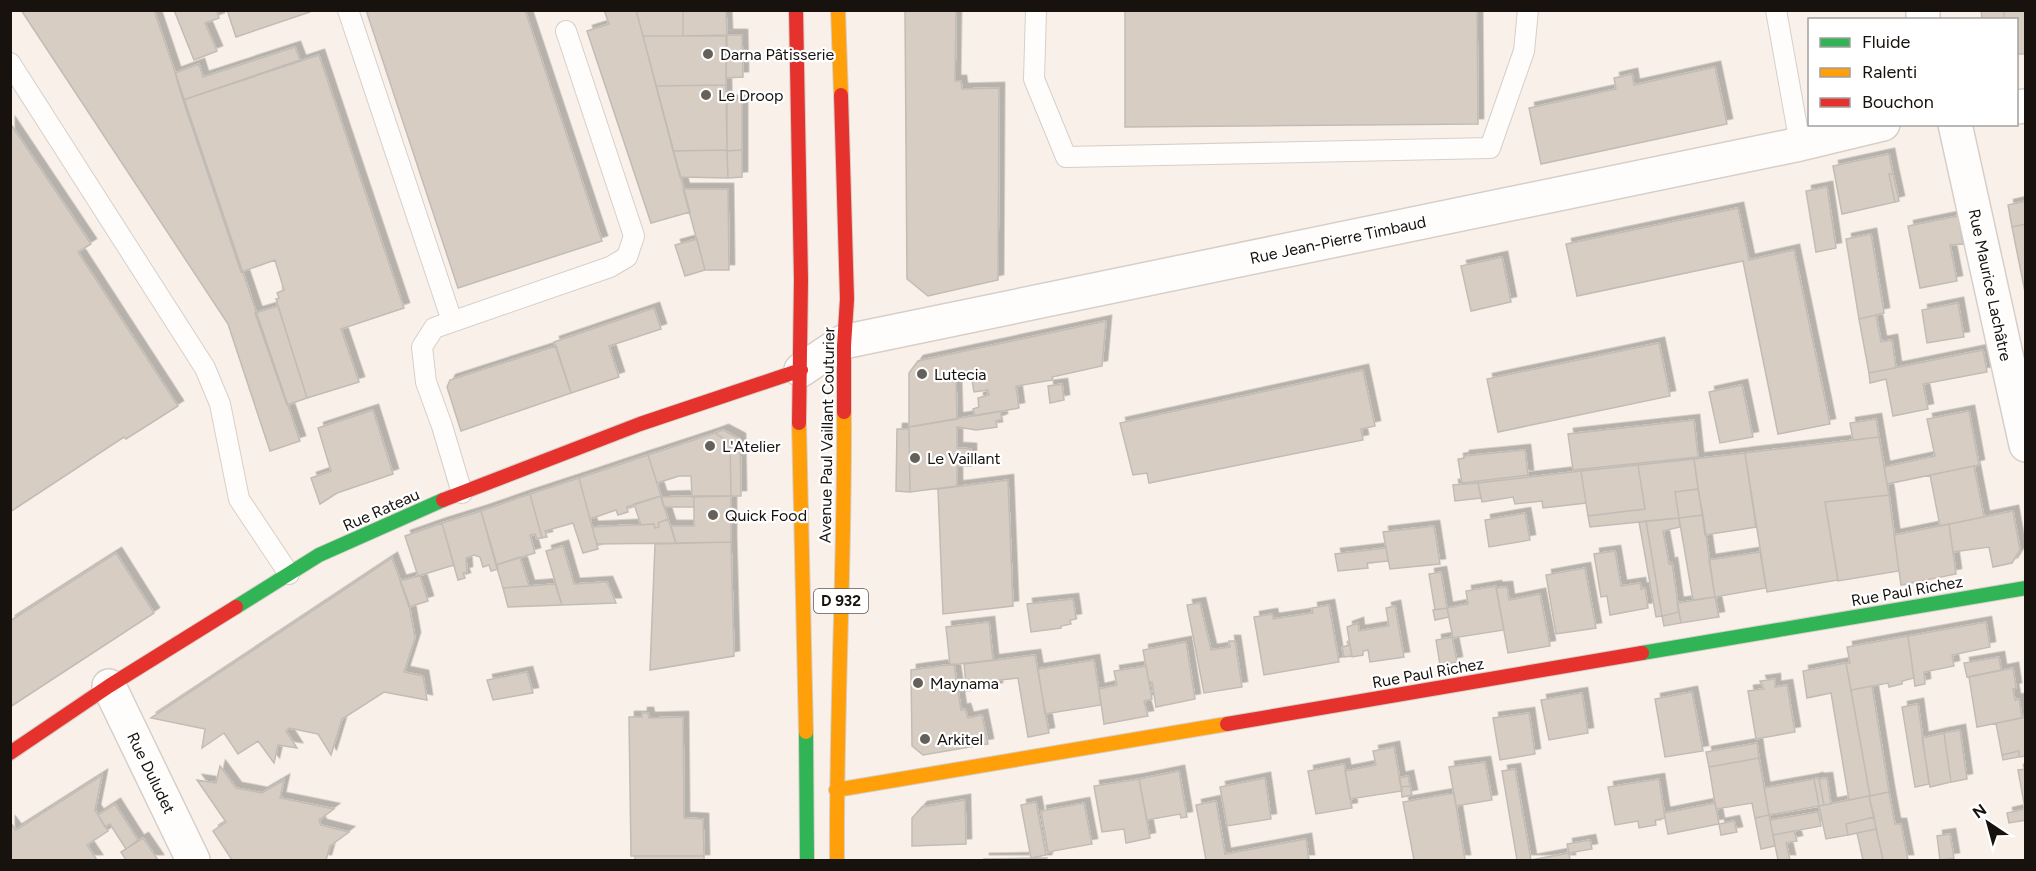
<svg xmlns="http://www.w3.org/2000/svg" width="2036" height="871" font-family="Figtree,sans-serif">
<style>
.building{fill:#d8cdc3;stroke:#c2bcb6;stroke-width:1.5;filter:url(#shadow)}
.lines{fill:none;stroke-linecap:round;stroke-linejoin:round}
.lane-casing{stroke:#d6cfc9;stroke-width:22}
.street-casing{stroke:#d6cfc9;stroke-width:36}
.fast-casing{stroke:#d6cfc9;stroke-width:16}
.slow-casing{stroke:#d6cfc9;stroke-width:16}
.jam-casing{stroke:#d6cfc9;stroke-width:16}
.lane{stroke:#fefdfc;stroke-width:20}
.street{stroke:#fefdfc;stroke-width:33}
.fast{stroke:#30b455;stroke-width:14}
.slow{stroke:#ff9f0a;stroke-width:14}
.jam{stroke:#e5322d;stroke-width:14}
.poi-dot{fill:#66605b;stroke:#fff;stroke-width:2}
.labels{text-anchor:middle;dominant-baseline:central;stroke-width:4.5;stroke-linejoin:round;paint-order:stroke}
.shield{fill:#fff;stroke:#5d5956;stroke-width:1.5}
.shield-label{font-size:15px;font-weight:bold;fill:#17120e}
.poi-label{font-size:16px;fill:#17120e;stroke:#fff;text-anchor:start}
.street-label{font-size:16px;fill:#17120e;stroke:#fff}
</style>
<defs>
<filter id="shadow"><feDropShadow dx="5.5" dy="-5.5" stdDeviation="0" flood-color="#0004"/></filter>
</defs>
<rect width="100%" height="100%" fill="#f9f1e9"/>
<path class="building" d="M21 10H154L300 441 270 451 228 324Z
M174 10H216L219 18 205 23 217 51 194 60Z
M227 10H310V12L236 37Z
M366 10H525L602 241 458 288Z
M604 10H636L690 212 651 223 587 31 609 24Z
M636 10H683V36H643Z
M683 10H726L727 35 683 36Z
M905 10H956L955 81H961L962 89 999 88 998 280 928 296 907 279Z
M1125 10H1477L1478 124 1125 127Z
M1981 10H2004V20H1982Z
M2004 10H2026V54H2016V20H2004Z
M727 35H742L743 77 726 78Z
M643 36H726V85L656 86Z
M295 47 300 60 183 100 175 73 199 64 203 77Z
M319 55 404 308 341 329 359 382 307 398 276 299 279 298 277 293 284 290 275 260 241 272 183 100Z
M1715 67 1727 124 1541 164 1529 108 1616 89 1614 78 1632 74 1634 85Z
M726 85 727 150 673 151 656 86Z
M727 101H742V150L727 151Z
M10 123 91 244 78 252 178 406 126 439 124 437 10 512Z
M727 150 728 178 680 177 673 151Z
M742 150V177L728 178 727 151Z
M1889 154 1893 174H1889L1895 202 1842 214 1833 166Z
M1889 174H1893L1899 201 1895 202Z
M1827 187 1836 248 1816 252 1806 191Z
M683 189H728L729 270H705Z
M2026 201V224L2012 227 2008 205Z
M1738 208 1749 260 1794 250 1830 424 1778 434 1743 261 1577 296 1566 244Z
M1958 216 1963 244 1950 245 1957 281 1920 288 1908 226Z
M2026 224V297L2012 227Z
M1871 234 1884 313 1859 319 1846 239Z
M697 239 705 270 685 276 675 245Z
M1502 257 1511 302 1471 311 1461 266Z
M1958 303 1964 337 1927 343 1922 310Z
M278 306 307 398 287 405 255 313Z
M654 308 661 329 609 346 619 377 571 393 554 342Z
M1876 315 1881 342 1892 340 1896 368 1869 373 1859 319Z
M1106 321 1102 366 1052 377 1053 380 1016 386 1019 408 975 416 973 409 979 407 978 398 989 395 988 390 974 392 972 380H956L957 419 909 427V373L918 361Z
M1659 343 1670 396 1498 432 1487 379Z
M556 346 571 393 461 431 447 387 450 380Z
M1983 350 1987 372 1923 384 1928 409 1893 416 1886 379 1870 383 1869 373Z
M1363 370 1375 426 1361 429 1363 440 1149 483 1147 473 1133 475 1120 423Z
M1062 384 1064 400 1050 403 1048 386Z
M1742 385 1753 437 1720 443 1709 392Z
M373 410 393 474 337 493 320 504 311 478 331 471 318 428Z
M1000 411 1002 419 996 421 997 427 976 430 957 427V448L971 449V466H957V486L910 492 909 427Z
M1969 411 1979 465 1887 484 1884 467 1935 456 1927 419Z
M1876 419 1879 437 1853 440 1850 423Z
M1694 420 1698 457 1573 470 1568 434Z
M897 429H909L910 492 896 491Z
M723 430 740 439 741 496H731L730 443 715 433Z
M715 433 730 443 731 496 692 497 691 476H679L657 483 648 455Z
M1879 437 1889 495 1825 502 1838 580 1767 592 1745 453Z
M1525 450 1528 475 1462 483 1458 459 1464 458V456Z
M1745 453 1756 527 1705 535 1694 459Z
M648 455 661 496 627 507 628 512 618 515 616 510 590 519 579 478Z
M1694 459 1698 489 1675 492 1679 518 1590 527 1588 516 1645 509 1638 465Z
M1638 465 1645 509 1588 516 1581 471Z
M1974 466 1984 517 1940 526 1930 475Z
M1581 471 1586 503 1543 508 1542 501 1515 504 1513 497 1482 502 1478 483Z
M579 478 598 549 583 553 573 523 545 531 547 537 542 538 530 494Z
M1008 480 1013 606 943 614 938 489Z
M1478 483 1481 498 1455 501 1453 485Z
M1698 489 1703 515 1679 518 1675 492Z
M530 494 542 538 537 539 535 534 530 535 535 553 496 565 481 511Z
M1889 495 1899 571 1838 581 1825 502Z
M661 496 668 519 658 523 659 527 655 528 654 524 641 525 634 504Z
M694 496V507H664L661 497Z
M694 496H731V542L676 543 671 526H694Z
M481 511 498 569 491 571 489 565 483 567 480 557 474 555 466 558 467 572 463 573 465 578 458 580 442 523Z
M2013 511 2020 550 2012 563 1993 567 1989 547 1953 552 1949 524Z
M1525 513 1530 540 1489 547 1485 520Z
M1703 515 1715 597 1693 600 1679 518Z
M1679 518 1680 527 1663 531 1669 564 1672 563 1679 612 1662 616 1646 521Z
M668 519 676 543 597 544 592 527 654 524 655 528 659 527 658 523Z
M1646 521 1662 616 1656 617 1639 522Z
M442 523 454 565 418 576 405 536Z
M1949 524 1956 574 1901 585 1894 535Z
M1434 526 1440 564 1390 569 1383 532Z
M731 542 734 656 650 670 655 544Z
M563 546 574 584 607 582 616 603 562 605 546 551Z
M1386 548 1388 561 1367 563 1368 568 1338 571 1335 554Z
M1615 551 1621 586 1640 583 1641 589 1645 588 1648 608 1610 615 1607 596 1601 597 1594 554Z
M1760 552 1766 588 1715 597 1709 560Z
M116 553 154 613 10 707V621Z
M520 557 529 586 503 588 496 565Z
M392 558 409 604 415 638 404 672 423 676 427 700 384 692 342 719 331 755 318 734 289 728 286 731 297 748 278 745 274 763 258 741 238 754 224 733 202 748 205 729 151 718Z
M1585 568 1596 628 1556 634 1546 575Z
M1441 572 1447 608 1435 610 1429 574Z
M418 576H420L428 601 409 607 400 581Z
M555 584 562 605 508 607 503 588Z
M1496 586 1504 630 1453 638 1447 608 1468 604 1466 591Z
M1507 587 1509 600 1540 594 1550 646 1508 653 1496 588Z
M1715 597 1719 617 1681 623 1677 603Z
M1073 599 1076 619 1070 620 1071 624 1061 626V628L1031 632 1027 604Z
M1200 603 1211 650 1230 647 1229 641H1235L1242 687 1204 693 1187 605Z
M1329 605 1339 662 1264 675 1254 617 1272 614 1273 619 1313 613 1312 608Z
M1395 606 1404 657 1370 662 1368 650 1363 651V655L1352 657 1347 627 1358 623 1359 631 1389 626 1386 608Z
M1447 608 1449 617 1435 620 1433 610Z
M1679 612 1681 623 1664 626 1662 616Z
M989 622 993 660 950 665 946 627Z
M1986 622 1990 647 1952 655 1954 666 1924 672 1925 684 1915 686 1908 636Z
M1908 636 1914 678 1902 681V684L1889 687 1888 683 1851 690 1846 663H1850L1847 647Z
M1452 637 1457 662 1440 665 1436 640Z
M1186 642 1195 699 1156 707 1152 682H1149L1143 650Z
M1350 645 1352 656 1344 657 1342 647Z
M1035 655 1049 733 1028 737 1018 678 966 684 964 664Z
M1999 657 2001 670 1967 677 1964 663Z
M1094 660 1101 705 1045 714 1038 669Z
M1846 663 1870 796 1849 800 1831 693 1807 698 1803 671Z
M954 664 961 710 965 709 968 718 982 715 988 744 923 755 912 746 911 670Z
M1146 666 1152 699 1144 701 1148 716 1104 724 1099 689 1117 685 1114 671Z
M2013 668 2016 688 2013 689 2015 700 2019 699 2022 718 1977 727 1969 677Z
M527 672 533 693 493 700 487 680Z
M1775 679V687L1787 685 1795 732 1756 739 1748 691 1764 689 1760 681Z
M997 680V688L966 691V684Z
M1872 686 1889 792 1870 796 1851 690Z
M1692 692 1703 751 1665 757 1655 699Z
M1582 693 1588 733 1549 740 1541 700Z
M1918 704 1929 784 1915 787 1902 707Z
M642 713H648L649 718 683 717 684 818 703 819 704 856H631L629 717H642Z
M1529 713 1535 754 1500 760 1493 718Z
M2026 717V756L2019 757V751L2002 755 1996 723Z
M1960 730 1967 779 1951 782 1944 733Z
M1944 733 1951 782 1930 787 1922 738Z
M1757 743 1759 758 1709 767 1706 752Z
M1394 747 1402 791 1350 799 1345 771 1376 765 1373 751Z
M2019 751V757L2003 760 2002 755Z
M1759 758 1769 815 1755 818 1752 803 1716 809 1709 767Z
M1485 762 1492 800 1456 806 1449 767Z
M1344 764 1352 808 1316 814 1308 771Z
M220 766 236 788 262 793 284 780 280 798 334 809 319 820 321 825 349 832 330 846 326 860H232L213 831 226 822 197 780 216 783Z
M1515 769 1531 860H1517L1502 771Z
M2026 769V820L2009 823 2007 813 2025 809 2018 770Z
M1179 771 1187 817 1181 818 1180 814 1147 820 1139 779Z
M102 775 95 810 108 831 87 845 97 860H10V822L16 830Z
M1408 776 1410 786 1401 787 1399 778Z
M1265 778 1271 819 1227 826 1220 787Z
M1817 778 1819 779 1824 805 1819 806 1814 779Z
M1827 778 1831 804 1824 805 1819 779Z
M1139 779 1150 838 1126 843 1124 829 1102 832 1094 786Z
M1659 779 1665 818 1655 820 1656 825 1639 828 1638 821 1615 825 1608 787Z
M1814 779 1819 806 1769 815 1764 788Z
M1410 786 1412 795 1402 797 1401 787Z
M1889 792 1895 824H1901L1908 860H1883L1869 796Z
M1454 793 1465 860H1414L1403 802Z
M1869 796 1874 817 1846 824 1848 835 1826 839 1819 806Z
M965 800 966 844 912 846V818L922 807Z
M1216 801 1225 854 1306 839 1309 860H1206L1196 805Z
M1036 802 1046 855 1031 858 1021 805Z
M1084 803 1092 844 1048 852 1041 811Z
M1715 803 1719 824 1668 834 1664 813Z
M115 804 138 840 126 849 110 824 105 827 98 815Z
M1818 812 1821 826 1773 835 1770 820Z
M1769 815 1775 846 1761 849 1755 818Z
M1874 817 1876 829 1848 835 1846 824Z
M1734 821 1737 832 1721 835 1719 824Z
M1876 829 1883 860H1863L1857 833Z
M1794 831 1797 841 1786 843 1790 860H1778L1773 835Z
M1950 834 1954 858 1940 860 1937 836Z
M143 838 158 860H126L121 852Z
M1590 840 1592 849 1569 853 1567 844Z
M1569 853 1570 860H1531Z
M635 856H704V860H635Z
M1047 858 1046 860H984V859Z"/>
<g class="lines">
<g class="lane-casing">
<path id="lane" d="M348 10 452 321
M1036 10 1034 79 1066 157 1490 148 1524 51 1528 10
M1776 10 1800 144
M10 63 205 368 220 404 239 499 289 574
M462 493 442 426 426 382 422 347 434 328 610 267 627 257 634 236 566 31"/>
</g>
<g class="street-casing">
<path id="street" d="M1923 10V20
M2016 107 2026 106
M1955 124 2026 445
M801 370 843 342 1800 144 1883 124
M109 686 193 860"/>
</g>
<g class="fast-casing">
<path id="fast" d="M236 607 319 555 443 500
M1642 653 2026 588
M806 732 807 860"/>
</g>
<g class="slow-casing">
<path id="slow" d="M838 10 841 95
M799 423 806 732
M836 790 1227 724
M837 860C836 711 845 561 844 412"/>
</g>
<g class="jam-casing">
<path id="jam" d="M796 10 801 280 799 423
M841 95 847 299 844 346V412
M443 500 640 424 801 370
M1227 724 1642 653
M10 753 109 686 236 607"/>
</g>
<use href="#lane" class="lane"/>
<use href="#street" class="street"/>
<use href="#fast" class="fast"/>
<use href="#slow" class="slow"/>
<use href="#jam" class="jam"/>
</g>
<g class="poi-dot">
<circle cx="708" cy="54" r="6"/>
<circle cx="706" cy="95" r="6"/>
<circle cx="922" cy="374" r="6"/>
<circle cx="710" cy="446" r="6"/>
<circle cx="915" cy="458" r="6"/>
<circle cx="713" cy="515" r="6"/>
<circle cx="918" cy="683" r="6"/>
<circle cx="925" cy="739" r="6"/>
</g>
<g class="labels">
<rect class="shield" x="814" y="589" width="54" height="24" rx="4.5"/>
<g class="shield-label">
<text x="841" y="601">D 932</text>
</g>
<g class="poi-label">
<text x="720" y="54">Darna Pâtisserie</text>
<text x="718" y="95">Le Droop</text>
<text x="934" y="374">Lutecia</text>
<text x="722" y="446">L'Atelier</text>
<text x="927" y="458">Le Vaillant</text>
<text x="725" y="515">Quick Food</text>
<text x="930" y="683">Maynama</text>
<text x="937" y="739">Arkitel</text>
</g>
<g class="street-label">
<text transform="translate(1338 240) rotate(-12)">Rue Jean-Pierre Timbaud</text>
<text transform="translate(1990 285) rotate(78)">Rue Maurice Lachâtre</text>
<text transform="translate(827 435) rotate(-89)">Avenue Paul Vaillant Couturier</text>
<text transform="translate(381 510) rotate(-24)">Rue Rateau</text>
<text transform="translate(1907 591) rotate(-10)">Rue Paul Richez</text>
<text transform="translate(1428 673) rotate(-10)">Rue Paul Richez</text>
<text transform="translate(151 773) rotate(64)">Rue Duludet</text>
</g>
</g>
<rect width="2036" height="871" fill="none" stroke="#17120e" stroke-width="24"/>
<rect x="1808" y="18" width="210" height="108" fill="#ffffff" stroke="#a2a09f" stroke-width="1.5"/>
<rect x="1820" y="38" width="30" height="9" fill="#30b455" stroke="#a2a09f" stroke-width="1.5"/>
<text x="1862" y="48" font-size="18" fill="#17120e">Fluide</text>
<rect x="1820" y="68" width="30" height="9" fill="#ff9f0a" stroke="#a2a09f" stroke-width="1.5"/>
<text x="1862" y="78" font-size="18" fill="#17120e">Ralenti</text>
<rect x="1820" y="98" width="30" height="9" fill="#e5322d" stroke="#a2a09f" stroke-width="1.5"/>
<text x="1862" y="108" font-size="18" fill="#17120e">Bouchon</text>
<g transform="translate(1988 823) rotate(324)" stroke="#ffffff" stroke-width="4.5" paint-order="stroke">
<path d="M0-4.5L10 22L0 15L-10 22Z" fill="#17120e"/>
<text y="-9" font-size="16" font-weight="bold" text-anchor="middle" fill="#17120e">N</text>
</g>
</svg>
